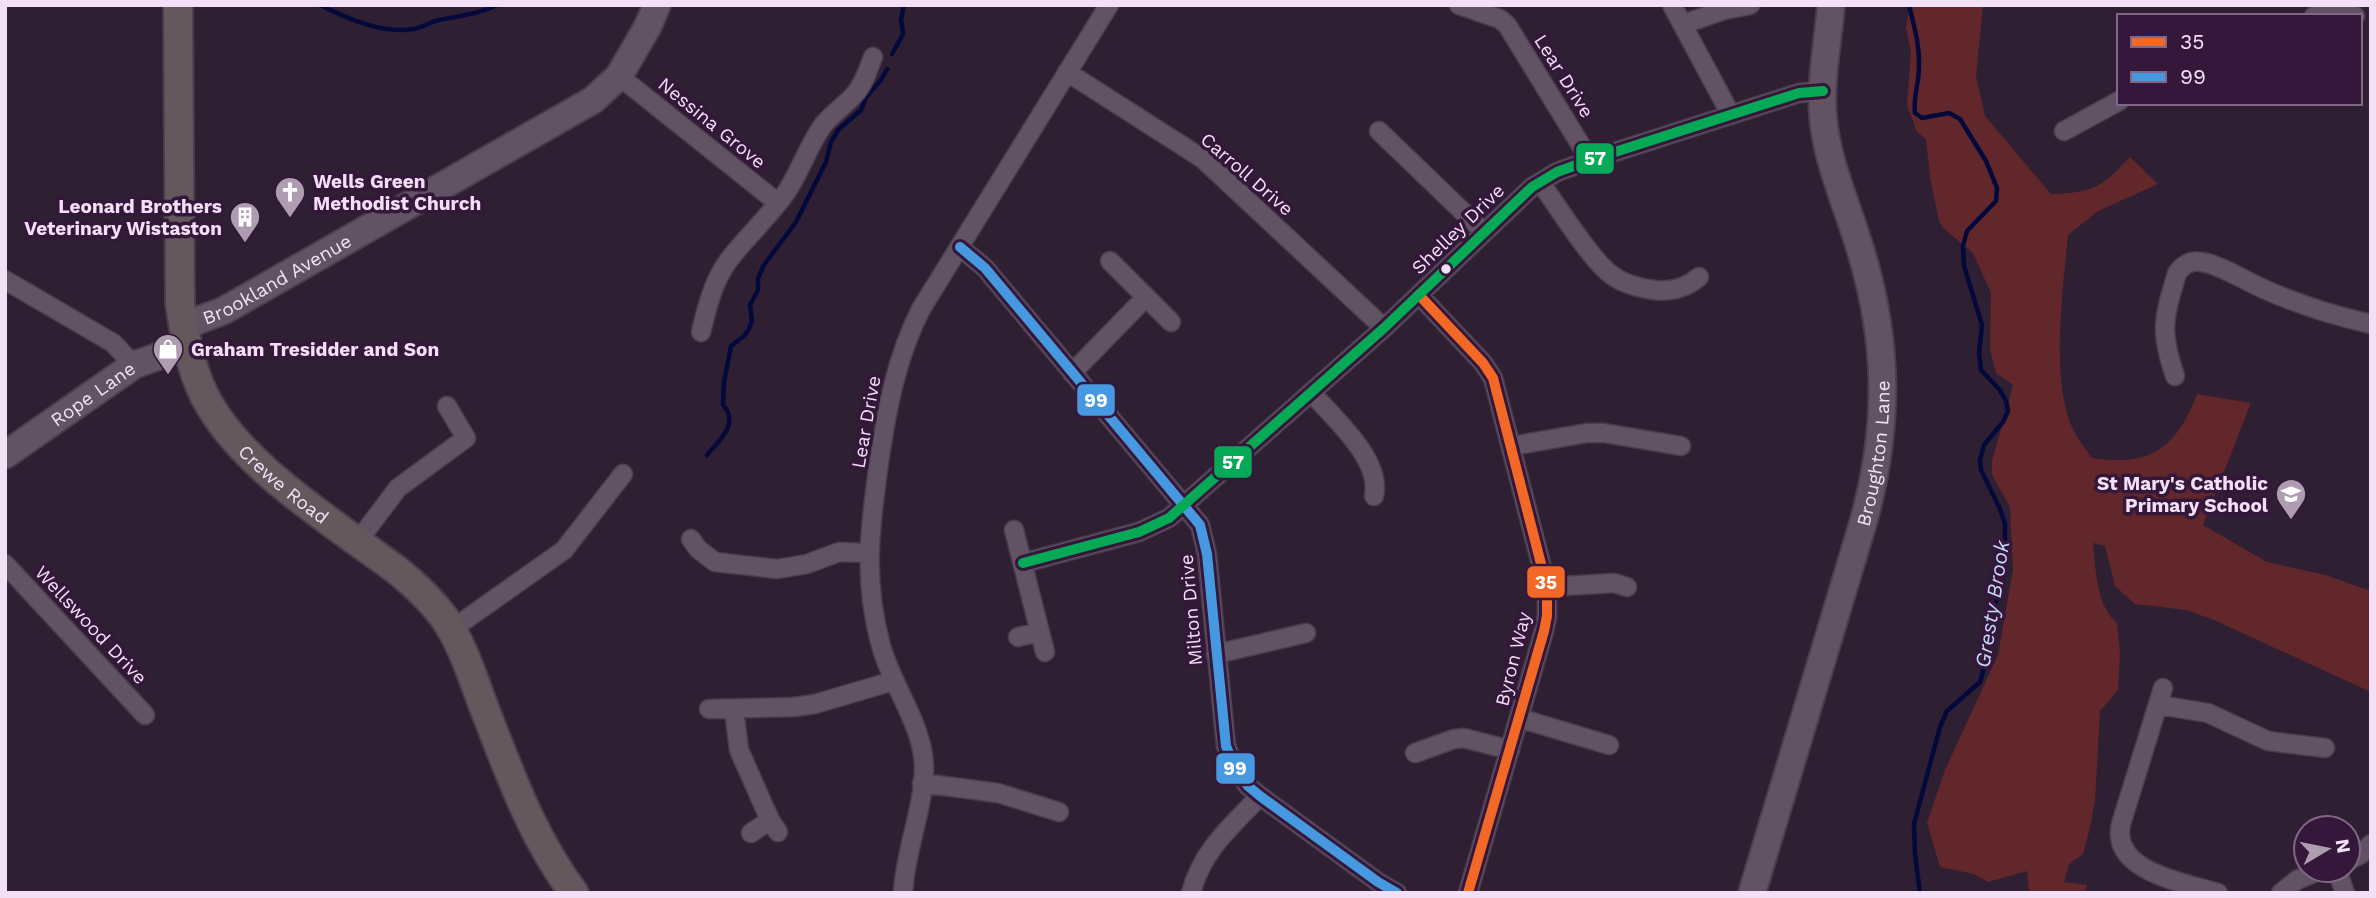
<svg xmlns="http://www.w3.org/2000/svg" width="2376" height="898" font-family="'Work Sans',sans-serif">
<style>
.green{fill:#62272b}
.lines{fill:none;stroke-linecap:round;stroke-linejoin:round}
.stream{stroke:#04093c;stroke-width:4.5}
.street-casing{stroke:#4a3d4d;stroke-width:21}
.secondary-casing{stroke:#4a3d4d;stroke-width:30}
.primary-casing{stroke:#4a3d4d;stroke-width:32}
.street{stroke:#615363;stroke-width:18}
.secondary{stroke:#615363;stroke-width:26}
.primary{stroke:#65585c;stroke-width:28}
.bus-1-casing{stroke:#34173a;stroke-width:16}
.bus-2-casing{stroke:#34173a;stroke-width:16}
.bus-3-casing{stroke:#34173a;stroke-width:16}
.bus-1{stroke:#f36827;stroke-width:10}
.bus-2{stroke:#4699e1;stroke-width:10}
.bus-3{stroke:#06aa56;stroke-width:10}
.bus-dot{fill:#f3e0f6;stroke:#34173a;stroke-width:2.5}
.labels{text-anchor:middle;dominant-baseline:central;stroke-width:7;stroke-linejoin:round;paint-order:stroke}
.street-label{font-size:19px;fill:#f3e0f6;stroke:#34173a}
.poi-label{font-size:19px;font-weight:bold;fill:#f3e0f6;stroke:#34173a;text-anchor:start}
.water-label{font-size:21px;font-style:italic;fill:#c3d8fb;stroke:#34173a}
.line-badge{stroke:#34173a;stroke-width:2.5}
.badge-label{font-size:19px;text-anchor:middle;font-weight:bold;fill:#fff}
</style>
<rect width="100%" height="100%" fill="#2f1f32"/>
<path class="green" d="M1910 5H1983L1976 76 1985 116 2051 194C2093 193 2102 187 2130 157L2158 184 2098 211 2068 235C2063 286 2051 378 2071 425 2076 437 2085 448 2092 458 2150 467 2177 448 2197 394L2251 403 2203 525 2267 562 2325 575 2371 591V692L2214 620 2186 610 2135 604 2115 586 2105 546 2093 543C2096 570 2096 605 2117 623L2120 653 2118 690 2100 711 2095 801 2090 828 2083 854 2069 864 2064 882 2087 885 2085 893H2029L2027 871 1988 882 1974 874 1940 867 1927 823 1945 770 1998 655 2013 570 2010 507 1992 475V461L2013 385 1996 373 1990 349 1991 293 1973 253 1944 229 1939 221 1930 177 1926 139 1917 132 1907 105 1911 51 1906 28Z"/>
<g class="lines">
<path class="stream" d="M320 5C348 19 382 34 414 29 423 27 430 22 439 20 459 16 479 14 497 5
M1909 5C1914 26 1920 46 1919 67 1919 83 1913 97 1915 113L1922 118 1949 113 1960 119 1986 161 1997 188 1996 201 1967 231 1963 246 1964 266 1982 325 1979 353 1981 370 1999 389 2006 401 2008 411 2003 422 1984 445 1980 460 1981 470 2000 509 2005 524V545L1998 597 1987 623 1989 651 1980 682 1947 711 1940 727 1914 824 1915 854 1920 893
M892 54 903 34 901 19 904 5
M707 455C719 441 740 423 723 405L724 382 731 346 744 336 749 329 752 321 750 305 758 290V278L764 265 796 222 826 162 831 142 838 130 861 110 866 97 881 80 887 69"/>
<g class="street-casing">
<path id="street" d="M1459 5 1500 19 1507 25 1590 160
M1672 5 1731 115
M2335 9 2355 16
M2314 16 2331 12 2336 5
M1684 24 1724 10 1750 5
M1067 72 1203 159 1384 328
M619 76 778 203
M1379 131 1484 232
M2064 131 2119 101
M1540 182C1557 205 1591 261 1613 276 1624 284 1640 288 1654 290 1670 292 1686 288 1699 277
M960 247 985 268 1200 525 1207 554 1226 746 1235 768 1248 786 1260 796 1378 882 1397 893
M1110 261 1171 322
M5 280 113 343 134 365
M1419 295 1483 363 1493 378 1547 587V616L1544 631 1468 893
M701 332C707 307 713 282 728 261 746 237 769 217 787 191 801 170 808 146 823 125 832 114 844 106 854 95 864 84 868 70 873 57
M1072 373 1146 297
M2175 376C2159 329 2164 318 2177 273 2183 265 2191 260 2201 262 2217 263 2249 283 2266 290 2300 305 2335 316 2371 324
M1312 393C1334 419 1382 459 1374 496
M1512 446 1587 433H1604L1681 446
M1014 530 1045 652
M691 539 698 549 715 562 777 569 807 564 839 552 868 553
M358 541 398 488 466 438 447 406
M1023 563 1139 532 1169 518 1384 328 1532 187 1557 172 1590 160 1799 93 1823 91
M5 564 145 715
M1547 587 1614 583 1627 587
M451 630 564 550 623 474
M1018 637 1040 632
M1216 654 1306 633
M2163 688 2121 824C2110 872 2186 883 2218 893
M2159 705 2208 713 2268 741 2325 748
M709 709 794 707 815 704 893 681
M734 710 739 750 770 820 778 832
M1519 718 1609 745
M1415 753 1454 739 1464 738 1510 750
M922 783 998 793 1059 812
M751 833 770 820
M2348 861 2361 854 2371 844
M2337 870 2345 893
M903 893C905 851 924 808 924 767 923 723 890 684 880 642 863 577 870 527 879 462 887 409 896 358 921 309L1109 5
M1191 893C1202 850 1231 827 1260 796
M2281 893 2297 880 2320 870"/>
</g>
<g class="secondary-casing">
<g id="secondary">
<path id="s1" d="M183 326 223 311 593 100 619 76 648 26 657 5"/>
<path id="s2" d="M5 455 134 365 187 346"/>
<path id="s3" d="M1752 893 1863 523C1890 426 1889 341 1859 245 1846 203 1827 161 1823 117 1820 80 1828 42 1831 5"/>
</g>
</g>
<g class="primary-casing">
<g id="primary">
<path id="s4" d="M178 5 180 303C184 332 189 360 200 386 231 461 334 523 398 571 414 584 430 599 443 616 463 644 473 679 485 710 510 774 532 837 574 893"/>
</g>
</g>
<use href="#street" class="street"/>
<use href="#secondary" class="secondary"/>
<use href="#primary" class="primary"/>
<g class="bus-1-casing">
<path id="bus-1" d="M1419 295 1483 363 1493 378 1547 587V616L1544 631 1468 893"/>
</g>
<g class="bus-2-casing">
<path id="bus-2" d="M960 247 985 268 1200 525 1207 554 1226 746 1235 768 1248 786 1260 796 1378 882 1397 893"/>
</g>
<g class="bus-3-casing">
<path id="bus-3" d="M1023 563 1139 532 1169 518 1384 328 1532 187 1557 172 1590 160 1799 93 1823 91"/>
</g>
<use href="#bus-1" class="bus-1"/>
<use href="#bus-2" class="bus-2"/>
<use href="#bus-3" class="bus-3"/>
</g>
<defs>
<g id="church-pin" transform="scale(1.575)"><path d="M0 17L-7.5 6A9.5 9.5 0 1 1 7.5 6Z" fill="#ae9cb1" stroke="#34173a"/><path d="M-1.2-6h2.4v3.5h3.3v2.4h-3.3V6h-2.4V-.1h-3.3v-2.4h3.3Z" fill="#fff"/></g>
<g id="building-pin" transform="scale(1.575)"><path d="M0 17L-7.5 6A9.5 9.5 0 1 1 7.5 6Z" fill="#ae9cb1" stroke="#34173a"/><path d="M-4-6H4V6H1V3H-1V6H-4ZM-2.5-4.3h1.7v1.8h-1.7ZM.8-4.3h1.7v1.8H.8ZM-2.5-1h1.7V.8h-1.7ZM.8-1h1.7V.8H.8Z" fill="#fff"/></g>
<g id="shop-pin" transform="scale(1.575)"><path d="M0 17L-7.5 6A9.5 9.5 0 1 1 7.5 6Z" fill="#ae9cb1" stroke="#34173a"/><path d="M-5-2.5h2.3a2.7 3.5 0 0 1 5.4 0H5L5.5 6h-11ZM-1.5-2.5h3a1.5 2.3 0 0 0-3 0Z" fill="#fff"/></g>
<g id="school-pin" transform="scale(1.575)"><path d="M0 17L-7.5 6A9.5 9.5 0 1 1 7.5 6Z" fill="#ae9cb1" stroke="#34173a"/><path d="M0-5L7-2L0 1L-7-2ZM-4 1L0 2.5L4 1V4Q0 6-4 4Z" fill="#fff"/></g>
</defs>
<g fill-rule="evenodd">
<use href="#church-pin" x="290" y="192"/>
<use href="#building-pin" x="245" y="217"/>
<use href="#shop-pin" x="168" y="349"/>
<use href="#school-pin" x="2291" y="494"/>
</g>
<circle class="bus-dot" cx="1446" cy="269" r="6"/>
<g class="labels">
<g class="street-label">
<text transform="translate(1564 76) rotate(58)">Lear Drive</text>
<text transform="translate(712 123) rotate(39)">Nessina Grove</text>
<text transform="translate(1247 174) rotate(41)">Carroll Drive</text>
<text transform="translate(1458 229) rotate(-44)">Shelley Drive</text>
<text stroke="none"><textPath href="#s1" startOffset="105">Brookland Avenue</textPath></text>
<text stroke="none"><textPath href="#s2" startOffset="107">Rope Lane</textPath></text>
<text transform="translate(866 422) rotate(-80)">Lear Drive</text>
<text stroke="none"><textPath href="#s3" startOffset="457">Broughton Lane</textPath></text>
<text stroke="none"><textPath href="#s4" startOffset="514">Crewe Road</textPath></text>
<text transform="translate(1191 610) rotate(-95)">Milton Drive</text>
<text transform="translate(91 625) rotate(47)">Wellswood Drive</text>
<text transform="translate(1513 659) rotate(-76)">Byron Way</text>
</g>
<g class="poi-label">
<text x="313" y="181">Wells Green<tspan x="313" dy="22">Methodist Church</tspan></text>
<text x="222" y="206" text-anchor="end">Leonard Brothers<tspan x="222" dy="22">Veterinary Wistaston</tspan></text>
<text x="191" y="349">Graham Tresidder and Son</text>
<text x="2268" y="483" text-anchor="end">St Mary's Catholic<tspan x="2268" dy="22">Primary School</tspan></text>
</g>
<g class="water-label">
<text transform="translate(1992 604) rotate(-81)">Gresty Brook</text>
</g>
</g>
<g class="line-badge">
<rect x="1575" y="142" width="40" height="33" rx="7" fill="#06aa56"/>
<rect x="1076" y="383" width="40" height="34" rx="7" fill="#4699e1"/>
<rect x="1213" y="445" width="40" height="34" rx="7" fill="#06aa56"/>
<rect x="1526" y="565" width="40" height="34" rx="7" fill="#f36827"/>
<rect x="1215" y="752" width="41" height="33" rx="7" fill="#4699e1"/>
</g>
<g class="badge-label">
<text x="1595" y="165">57</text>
<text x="1096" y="407">99</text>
<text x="1233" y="469">57</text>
<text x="1546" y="589">35</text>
<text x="1235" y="775">99</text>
</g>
<rect width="2376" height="898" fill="none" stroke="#f3e0f6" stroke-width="14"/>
<rect x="2117" y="14" width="245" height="91" fill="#34173a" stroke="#806785" stroke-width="2"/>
<rect x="2131" y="37" width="35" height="10" fill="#f36827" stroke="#806785" stroke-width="2"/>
<text x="2180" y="49" font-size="21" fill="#f3e0f6">35</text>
<rect x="2131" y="72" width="35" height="10" fill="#4699e1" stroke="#806785" stroke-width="2"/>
<text x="2180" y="84" font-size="21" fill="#f3e0f6">99</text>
<g transform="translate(2327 849) rotate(80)"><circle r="33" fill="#34173a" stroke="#806785" stroke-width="2"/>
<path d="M0-5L12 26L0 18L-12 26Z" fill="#ae9cb1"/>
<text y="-10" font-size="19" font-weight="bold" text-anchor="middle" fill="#f3e0f6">N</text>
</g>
</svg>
